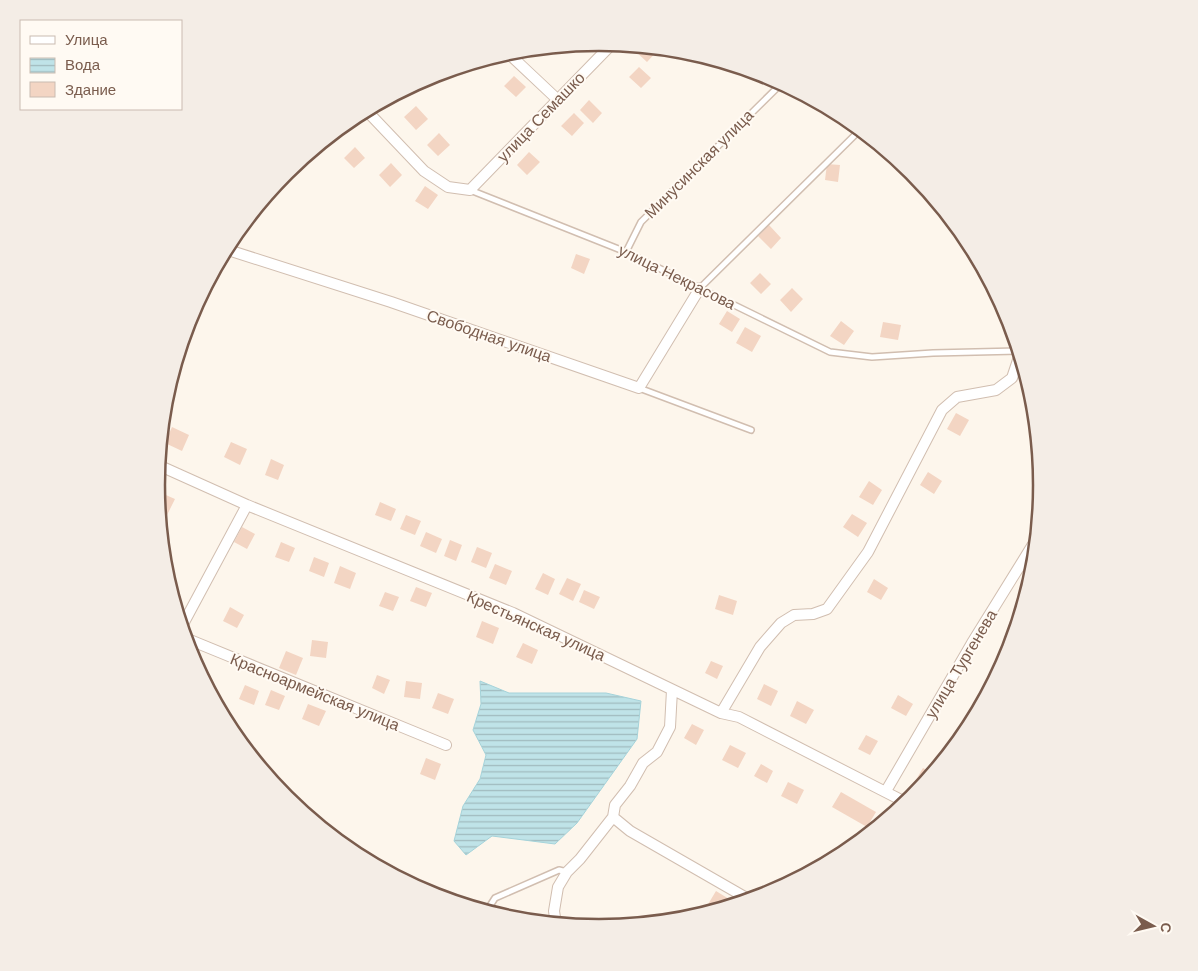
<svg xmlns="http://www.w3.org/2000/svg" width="1198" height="971" font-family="Helvetica,sans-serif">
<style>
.water{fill:url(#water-rules);stroke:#a5d3da}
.building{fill:#f3d5c3}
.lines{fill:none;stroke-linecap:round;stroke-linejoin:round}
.service-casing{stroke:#d1beb0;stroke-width:8}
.minor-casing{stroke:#d1beb0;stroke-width:12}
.path{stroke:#d9b8a5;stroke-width:2;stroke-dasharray:1 4;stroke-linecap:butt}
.service{stroke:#fff;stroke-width:5}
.minor{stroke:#fff;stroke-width:10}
.labels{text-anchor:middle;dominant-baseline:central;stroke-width:4;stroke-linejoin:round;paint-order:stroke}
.street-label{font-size:16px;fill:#7a5c4d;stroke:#fffaf3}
.rim{fill:none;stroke:#7a5c4d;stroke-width:2.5}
</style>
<defs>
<pattern id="water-rules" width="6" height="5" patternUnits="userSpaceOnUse" patternTransform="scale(1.25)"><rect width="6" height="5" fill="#bfe3e8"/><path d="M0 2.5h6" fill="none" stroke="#a0bbbe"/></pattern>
</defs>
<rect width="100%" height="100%" fill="#fdf6ec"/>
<path class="water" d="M480 681 509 693H606L641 701 637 739 577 823 555 844 492 836 466 855 454 841 463 806 480 779 486 755 473 730 481 704Z"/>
<path class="building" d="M638 46 658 48 659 49 647 62 634 50Z
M488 58 481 66 477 62Z
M639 67 651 78 641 88 629 77Z
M514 76 526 87 516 97 504 86Z
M402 91 394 99 392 96Z
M589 100 602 113 593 123 580 110Z
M416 106 428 119 416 130 404 117Z
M574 113 584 123 572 136 561 126Z
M344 124 348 128 336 139 332 134Z
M439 133 450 145 438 156 427 145Z
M355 147 365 158 354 168 344 158Z
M529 152 540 162 527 175 517 165Z
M391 163 402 175 390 187 379 175Z
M827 164 840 165 838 182 825 180Z
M425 186 438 195 428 209 415 201Z
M769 225 781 238 771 249 758 236Z
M576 254 590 259 584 274 571 268Z
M760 273 771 284 761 294 750 283Z
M792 288 803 299 791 312 780 300Z
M727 311 740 319 732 332 719 324Z
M841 321 854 331 844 345 830 336Z
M883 322 901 325 898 340 880 337Z
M745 327 761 336 752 352 736 343Z
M956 413 969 420 960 436 947 429Z
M172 427 189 435 182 451 165 443Z
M231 442 247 449 240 465 224 457Z
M271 459 284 465 278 480 265 475Z
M928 472 942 481 934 494 920 485Z
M869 481 882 490 873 505 859 497Z
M159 492 175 499 167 515 159 511 157 497Z
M380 502 396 509 391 521 375 515Z
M852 514 867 523 858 537 843 527Z
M406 515 421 521 415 535 400 529Z
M242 527 255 534 247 549 234 542Z
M426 532 442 539 436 553 420 546Z
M450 540 462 545 456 561 444 556Z
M281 542 295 548 289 562 275 557Z
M477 547 492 553 486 568 471 562Z
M314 557 329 563 324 577 309 571Z
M495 564 512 571 506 585 489 578Z
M340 566 356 573 350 589 334 583Z
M543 573 555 579 548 595 535 589Z
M567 578 581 584 573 601 559 594Z
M874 579 888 588 881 600 867 592Z
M416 587 432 593 426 607 410 601Z
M584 590 600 597 594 609 579 602Z
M385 592 399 597 393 611 379 606Z
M719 595 737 601 733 615 715 609Z
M230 607 244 615 237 628 223 621Z
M482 621 499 628 493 644 476 637Z
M312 640 328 642 326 658 310 656Z
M523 643 538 650 532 664 516 657Z
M187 647 195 650 191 658 190 655Z
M286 651 303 658 296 675 279 668Z
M711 661 723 666 717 679 705 673Z
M377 675 390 680 384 694 372 688Z
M406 681 422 683 420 699 404 697Z
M764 684 778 691 771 706 757 699Z
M245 685 259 691 254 705 239 699Z
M271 690 285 696 279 710 265 705Z
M438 693 454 699 448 714 432 708Z
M898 695 913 704 906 716 891 708Z
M797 701 814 710 806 724 790 716Z
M308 704 326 711 319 726 302 719Z
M692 724 704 730 696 745 684 738Z
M866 735 878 741 870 755 858 749Z
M730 745 746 753 738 768 722 760Z
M426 758 441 764 435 780 420 774Z
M761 764 773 771 767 783 754 776Z
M923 768 933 773 922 787 914 783Z
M788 782 804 790 797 804 781 796Z
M841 792 876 812 867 827 832 807Z
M716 891 729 899 724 908 697 916 694 915 698 907 704 911Z"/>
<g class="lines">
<g class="service-casing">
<path id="service" d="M470 190 626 252 830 352 872 357 933 353 1019 351
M626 252 641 222 782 83
M700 288 860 130
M639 388 751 430
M486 912 495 898 559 870 567 872"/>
</g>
<g class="minor-casing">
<path id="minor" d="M508 53 558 100
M366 110 424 171 448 187 470 190 612 44
M225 249 391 302 639 388 700 288
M158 465 247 505 513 613 721 713 739 717 907 803
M181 628 247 505
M185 638 446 745
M721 713 760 647 781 623 794 615 813 614 827 609 868 552 942 410 957 397 996 390 1012 378 1020 354
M886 791 972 643 1037 538
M613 817 630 831 750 900
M556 924 554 911 558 887 567 872 580 859 613 817 615 805 630 786 643 763 657 752 670 727 672 690"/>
</g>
<path class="path" d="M891 816 894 809"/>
<use href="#service" class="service"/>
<use href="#minor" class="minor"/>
</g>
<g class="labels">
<g class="street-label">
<text transform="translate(541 117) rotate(-46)">улица Семашко</text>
<text transform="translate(699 164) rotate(-45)">Минусинская улица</text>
<text transform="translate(677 277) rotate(26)">улица Некрасова</text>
<text transform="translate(489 336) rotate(19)">Свободная улица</text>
<text transform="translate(536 626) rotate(24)">Крестьянская улица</text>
<text transform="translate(961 664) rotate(-59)">улица Тургенева</text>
<text transform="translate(315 692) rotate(22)">Красноармейская улица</text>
</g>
</g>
<path d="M0 0H1198V971H0ZM165 485a434 434 0 1 1 868 0a434 434 0 1 1-868 0Z" fill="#f4ede6" fill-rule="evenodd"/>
<path class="rim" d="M165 485a434 434 0 1 1 868 0a434 434 0 1 1-868 0Z"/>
<rect x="20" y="20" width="162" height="90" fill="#fffaf3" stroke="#cabbb1"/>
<rect x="30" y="36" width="25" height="8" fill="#ffffff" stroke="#cabbb1"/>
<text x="65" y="45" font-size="15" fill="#7a5c4d">Улица</text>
<rect x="30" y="58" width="25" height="15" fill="url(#water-rules)" stroke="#cabbb1"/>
<text x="65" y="70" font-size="15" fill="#7a5c4d">Вода</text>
<rect x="30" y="82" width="25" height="15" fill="#f3d5c3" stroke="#cabbb1"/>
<text x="65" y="95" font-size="15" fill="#7a5c4d">Здание</text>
<g transform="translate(1153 926) rotate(98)" stroke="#fffaf3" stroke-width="4" paint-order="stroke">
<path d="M0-4L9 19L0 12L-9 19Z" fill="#7a5c4d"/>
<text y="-8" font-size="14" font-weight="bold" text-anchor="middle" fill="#7a5c4d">С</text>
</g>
</svg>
